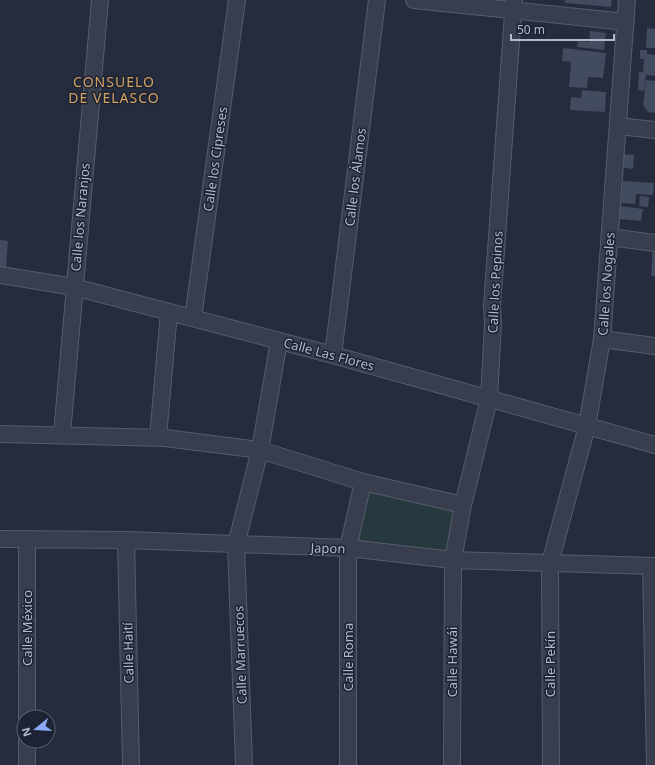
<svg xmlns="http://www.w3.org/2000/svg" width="655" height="765" font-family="'Noto Sans',sans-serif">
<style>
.green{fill:#26393e}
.building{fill:#434b5f}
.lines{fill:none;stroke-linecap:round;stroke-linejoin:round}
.minor-casing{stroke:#565c6b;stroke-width:18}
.minor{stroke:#383e4e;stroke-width:16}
.labels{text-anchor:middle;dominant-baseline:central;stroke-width:3;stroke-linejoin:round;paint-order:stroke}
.street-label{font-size:13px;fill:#b4b9c9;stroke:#1d2332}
.neighbourhood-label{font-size:14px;letter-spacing:1px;fill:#d4a263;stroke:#1d2332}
</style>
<rect width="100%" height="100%" fill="#242c3d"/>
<path class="green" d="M365 486 461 507 450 557 352 546Z"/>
<path class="building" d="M565 0H612L611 7 565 3Z
M647 28 655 29V48H646Z
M590 31 606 33 604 50 577 47 578 41 589 42Z
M563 48 606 53 603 78 588 77 587 88 569 87 571 62 562 61Z
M640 50H647V54L655 55V76L646 75 644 91 638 90 639 72H643L644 59H640Z
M646 80 655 81V113L648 112 643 105Z
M582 90 606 92 605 112 570 110 571 97 581 98Z
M620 154 634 155 633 169 619 167Z
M623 181 654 183 653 195 636 194 635 204 621 203Z
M640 196 649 197 648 207 639 206Z
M621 206 643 209 641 221 619 219Z
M0 240 8 241 6 268 0 267Z
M653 247H655V276H651Z"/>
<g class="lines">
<g class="minor-casing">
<path id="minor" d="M414 0 626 22
M618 126 655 130
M610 237 655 243
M0 275 74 287 333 355 655 445
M193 318 237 0
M602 339 655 346
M333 355 377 0
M0 434 165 438 260 450 363 482 463 505
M62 434 100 0
M158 437 169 312
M0 539 126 540 348 548 453 560 655 566
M126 540 131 765
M651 566 655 765
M27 717V539
M27 765V741
M244 765 236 545 260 450 279 341
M348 765V548L363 482
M452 765 453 560 463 505 489 399 493 323 492 306 514 0
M551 765 550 563 587 426 602 339 627 0"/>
</g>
<use href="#minor" class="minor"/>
</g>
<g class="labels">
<g class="street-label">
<text transform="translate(215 159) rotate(-82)">Calle los Cipreses</text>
<text transform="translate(355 177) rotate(-83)">Calle los Álamos</text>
<text transform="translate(80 217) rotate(-85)">Calle los Naranjos</text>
<text transform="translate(495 282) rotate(-87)">Calle los Pepinos</text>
<text transform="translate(606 284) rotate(-86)">Calle los Nogales</text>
<text transform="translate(329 354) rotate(15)">Calle Las Flores</text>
<text transform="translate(328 548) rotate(2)">Japon</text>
<text transform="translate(27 628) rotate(-90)">Calle México</text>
<text transform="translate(128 653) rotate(-91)">Calle Haití</text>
<text transform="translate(240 655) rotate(-92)">Calle Marruecos</text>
<text transform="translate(348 657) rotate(-90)">Calle Roma</text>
<text transform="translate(452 662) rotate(-90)">Calle Hawái</text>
<text transform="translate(550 664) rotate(-90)">Calle Pekín</text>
</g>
<g class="neighbourhood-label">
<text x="114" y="81">CONSUELO<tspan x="114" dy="16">DE VELASCO</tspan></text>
</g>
</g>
<g transform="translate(36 729) rotate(252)"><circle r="19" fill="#1d2332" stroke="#595f6e"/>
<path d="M0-3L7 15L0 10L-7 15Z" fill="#8aa7f8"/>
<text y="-6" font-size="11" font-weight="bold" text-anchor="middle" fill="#b4b9c9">N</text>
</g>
<path d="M511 34v6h103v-6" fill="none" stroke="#b4b9c9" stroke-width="2"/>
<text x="517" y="34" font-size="12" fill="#b4b9c9" stroke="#1d2332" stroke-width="3" paint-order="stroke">50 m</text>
</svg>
